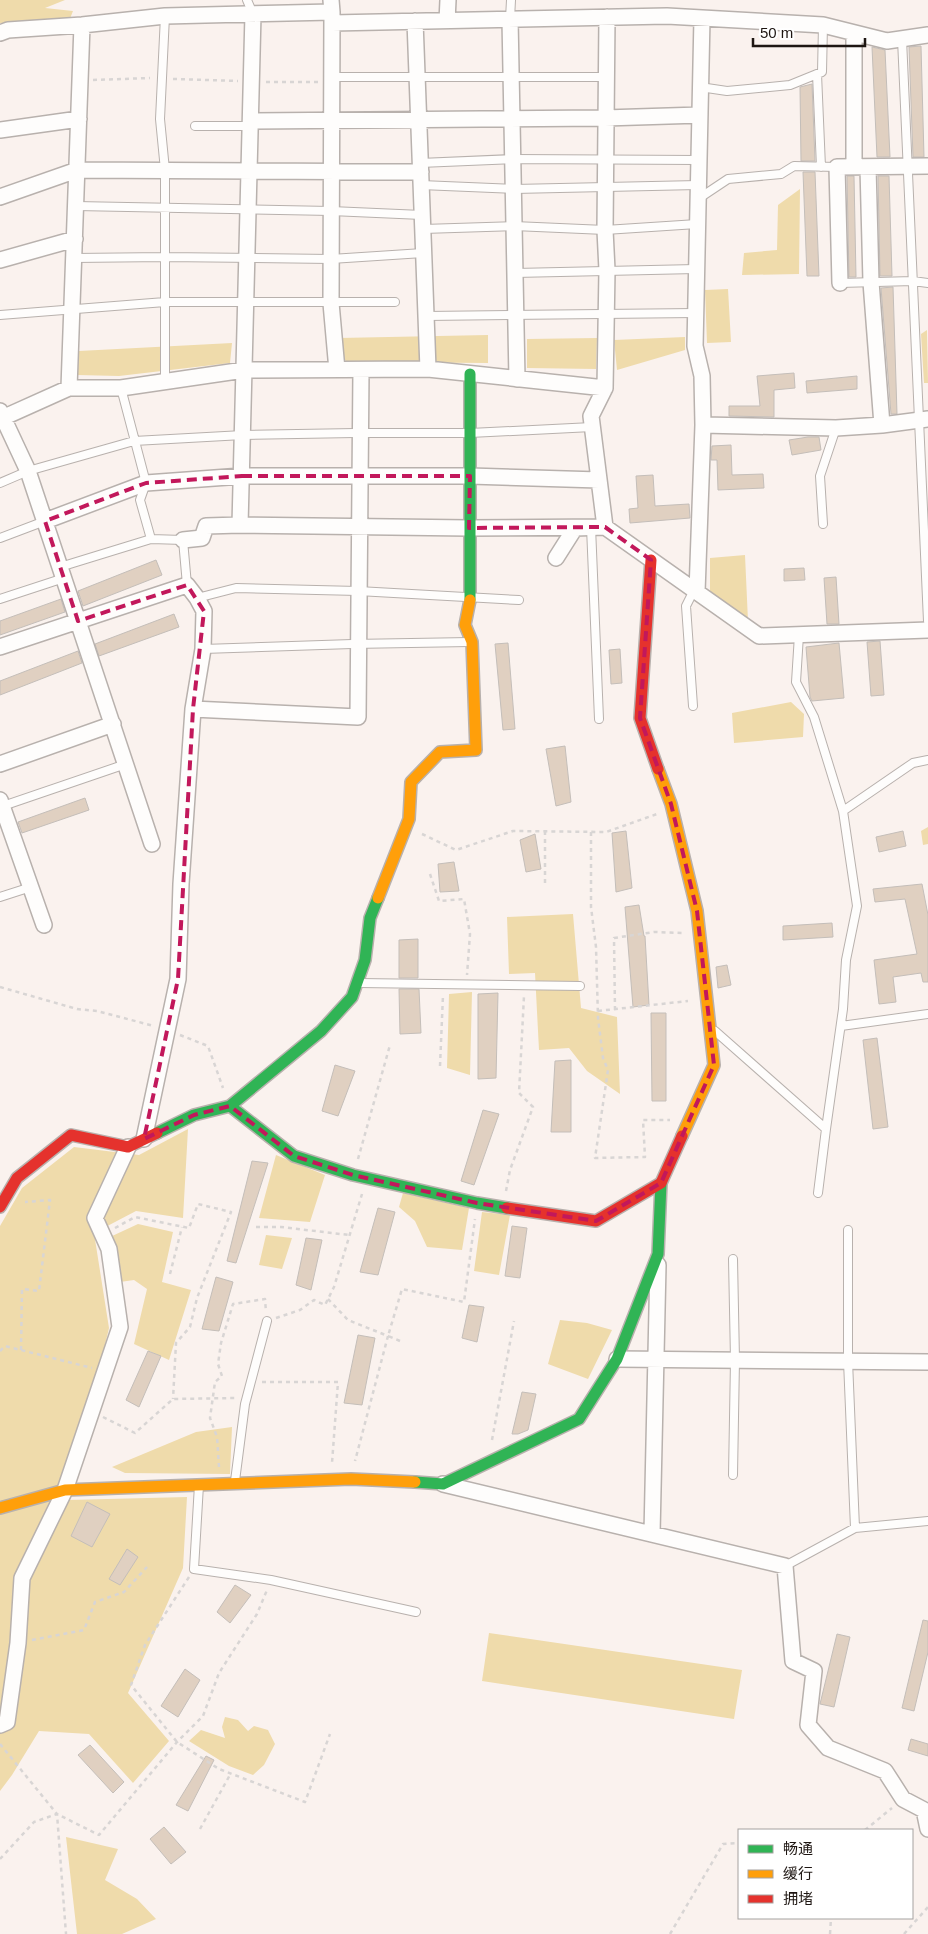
<svg xmlns="http://www.w3.org/2000/svg" width="928" height="1934" font-family="Arial,'Noto Sans SC',sans-serif">
<style>
.green{fill:#efdbab}
.building{fill:#e0d0c1;stroke:#c4beb9}
.lines{fill:none;stroke-linecap:round;stroke-linejoin:round}
.lane-casing{stroke:#b8b1ad;stroke-width:10}
.street-casing{stroke:#b8b1ad;stroke-width:18}
.fast-casing{stroke:#b8b1ad;stroke-width:14}
.slow-casing{stroke:#b8b1ad;stroke-width:14}
.jam-casing{stroke:#b8b1ad;stroke-width:14}
.path{stroke:#d8d5d4;stroke-width:2.5;stroke-dasharray:4 4;stroke-linecap:butt}
.lane{stroke:#fefdfc;stroke-width:8}
.street{stroke:#fefdfc;stroke-width:15}
.fast{stroke:#30b455;stroke-width:11}
.slow{stroke:#ff9f0a;stroke-width:11}
.jam{stroke:#e5322d;stroke-width:11}
.marked{fill:none;stroke:#c2185b;stroke-width:4;stroke-dasharray:10 6;stroke-linejoin:round}
</style>
<rect width="100%" height="100%" fill="#faf2ee"/>
<path class="green" d="M0 0H65L45 8 73 11 69 21 0 23Z
M800 189 799 274 742 275 744 253 777 250 778 205Z
M728 289 731 342 707 343 705 290Z
M927 330 928 383H924L921 334Z
M488 335V363L348 362 339 357V338Z
M685 337V350L617 370 614 340Z
M597 338 596 369 527 368V339Z
M232 343 230 363 119 376 77 375 79 351Z
M745 555 748 621 710 594V558Z
M791 702 804 714 803 737 734 743 732 713Z
M928 827V844L923 845 921 831Z
M573 914 581 1008 617 1017 620 1094 587 1071 569 1048 539 1050 535 973 509 974 507 917Z
M472 992 470 1075 447 1068 449 994Z
M188 1129 183 1218 136 1211 94 1233 109 1328 68 1500 187 1497 183 1568 128 1693 169 1741 133 1783 89 1734 39 1731 12 1775 0 1791V1226L22 1188 74 1147 139 1155Z
M276 1155 325 1175 310 1222 259 1218Z
M403 1193 469 1208 462 1250 427 1247 415 1221 399 1207Z
M482 1212 510 1215 499 1275 474 1271Z
M138 1224 173 1232 162 1282 191 1290 169 1360 134 1344 147 1289 134 1280 120 1282 110 1237Z
M266 1235 292 1238 282 1269 259 1265Z
M560 1320 587 1323 612 1330 588 1379 548 1364Z
M232 1427 230 1474 125 1473 112 1467 196 1432Z
M489 1633 742 1670 734 1719 482 1681Z
M225 1717 238 1720 248 1731 254 1726 268 1730 275 1744 264 1765 253 1775 229 1766 189 1741 201 1730 225 1738 222 1727Z
M66 1837 118 1849 105 1880 137 1899 156 1919 122 1934H77Z"/>
<path class="building" d="M921 46 924 157H913L909 47Z
M872 47 885 50 890 157H877Z
M812 84 815 161H801L800 87Z
M803 172H815L819 276H807Z
M847 176H854L856 277H849Z
M878 176H889L892 276H880Z
M893 287 897 414H891L881 288Z
M794 373 795 388 774 390V417L729 416V406H760L757 376Z
M857 376V389L807 393 806 381Z
M808 437H819L821 450 792 455 789 440Z
M731 445 732 475 763 474 764 488 718 490 717 460H711L712 446Z
M653 475 655 506 689 504 690 518 630 523 629 509 638 508 636 476Z
M156 560 162 575 83 606 78 591Z
M804 568 805 580 784 581V569Z
M836 577 839 624H827L824 578Z
M61 599 65 612 0 635V621Z
M174 614 179 627 99 656 95 644Z
M880 641 884 695 871 696 867 642Z
M508 643 515 729 503 730 495 644Z
M839 643 844 698 812 701 810 697 806 647Z
M620 649 622 683 611 684 609 650Z
M78 651 82 663 0 695V681Z
M565 746 571 802 556 806 546 749Z
M85 798 89 810 22 833 18 822Z
M626 831 632 888 616 892 612 833Z
M903 831 906 846 879 852 876 837Z
M535 834 541 869 526 872 520 840Z
M454 862 459 891 440 892 438 864Z
M922 884 928 915V982H923L921 973 893 977 896 1002 879 1004 874 960 917 954 905 899 875 902 873 889Z
M639 905 644 936H645L649 1005 633 1007 625 907Z
M832 923 833 937 783 940V926Z
M418 939V978H399V940Z
M727 965 731 985 718 988 716 967Z
M399 989H419L421 1033 400 1034Z
M498 993 496 1078 478 1079V994Z
M651 1013H666V1101H652Z
M877 1038 888 1127 873 1129 863 1040Z
M571 1060V1132H551L555 1061Z
M335 1065 355 1071 338 1116 322 1111Z
M483 1110 499 1114 474 1185 461 1181Z
M252 1161 268 1163 236 1263 227 1261Z
M378 1208 395 1212 378 1275 360 1272Z
M512 1226 527 1228 520 1278 505 1276Z
M306 1238 322 1240 311 1290 296 1285Z
M216 1277 233 1282 219 1331 202 1329Z
M469 1305 484 1307 477 1342 462 1338Z
M358 1335 375 1338 362 1405 344 1403Z
M148 1351 161 1356 139 1407 126 1400Z
M522 1392 536 1394 528 1430 518 1434H512Z
M87 1502 110 1514 92 1547 71 1536Z
M127 1549 138 1557 120 1585 109 1579Z
M235 1585 251 1595 230 1623 217 1612Z
M923 1620 928 1621V1652L914 1711 902 1708Z
M837 1634 850 1637 834 1707 820 1704Z
M185 1669 200 1680 178 1717 161 1706Z
M911 1739 928 1744V1756L908 1750Z
M90 1745 124 1782 113 1793 78 1755Z
M206 1756 214 1760 188 1811 176 1805Z
M164 1827 186 1852 171 1864 150 1839Z"/>
<g class="lines">
<g class="lane-casing">
<path id="lane" d="M247 0 253 14
M510 19 511 0
M902 39 928 621
M817 74 821 167
M332 77H606
M700 87 727 91 790 85 822 72 823 25
M195 126H250
M420 163 513 159 698 160
M421 185 514 189 698 185
M698 199 728 179 781 174 794 166 837 167
M76 206 331 211 422 215
M423 229 514 226 605 230 697 224
M74 258 165 257 331 259 423 253
M515 273 696 269
M840 283 913 281 928 283
M0 315 165 302H395
M426 316 696 313
M165 381V170L160 119 165 16
M121 388 146 483 140 500 151 539 183 540 187 585
M0 483 28 471 134 441 243 435 355 433H470L592 427
M823 524 820 476 836 428
M591 527 599 719
M0 538 45 521
M60 567 151 539
M197 598 236 588 358 591 519 600
M0 599 64 578
M799 635 796 682 814 717 843 811 857 906 846 960 843 1009 826 1129
M203 649 352 644 470 642
M693 706 686 606 694 590
M0 807 126 764
M843 811 913 763 928 760
M0 897 31 887
M359 983 580 986
M841 1026 928 1014
M715 1031 826 1129 818 1193
M848 1230V1361L855 1528
M733 1259 735 1360 733 1475
M235 1481 245 1404 267 1321
M199 1485 194 1569 271 1580 416 1612
M785 1566 855 1528 928 1521"/>
</g>
<g class="street-casing">
<path id="street" d="M332 12 331 303 337 370
M510 19 517 379
M415 21 428 369
M447 21 448 0
M332 23 667 16 823 25 887 41 928 35
M0 33 8 30 82 25 165 16 332 12 331 0
M251 121 605 118 700 115
M0 130 79 119
M854 167V33
M868 167 871 282 882 425 928 419
M0 197 77 170 421 172
M0 260 75 239
M840 283 837 167 928 166
M69 388 82 25
M0 411 28 471 152 844
M0 419 69 388H121L244 370 428 369 605 388
M703 425 836 428 882 425
M45 521 146 483 242 476H470L599 480
M240 525 253 14
M183 540 202 538 206 526 240 525 469 528 605 527 759 636 928 630
M556 558 575 528 605 527 591 416 605 388 607 270 605 230 607 17
M697 592 703 425 702 376 695 346 702 18
M0 647 187 585 197 598 204 611 203 649 193 709 181 884 178 979 144 1139
M193 709 358 717 361 370
M0 764 113 724
M0 800 44 925
M617 1359 928 1362
M443 1484 785 1566 793 1661 814 1671 808 1725 828 1748 885 1771 903 1799 924 1810 928 1829
M652 1534 658 1265
M0 1725 7 1722 18 1643 22 1578 65 1490 120 1327 109 1249 95 1218 128 1147"/>
</g>
<g class="fast-casing">
<path id="fast" d="M470 374V600
M230 1106 294 1156 353 1175 477 1203 507 1208
M157 1133 194 1115 230 1106 321 1031 352 997 365 960 370 918 378 898
M415 1482 443 1484 579 1419 617 1359 658 1254 661 1183"/>
</g>
<g class="slow-casing">
<path id="slow" d="M658 769 671 804 697 911 714 1065 682 1136
M378 898 409 819 411 782 440 752 476 750 472 642 465 625 470 600
M0 1508 65 1490 351 1479 415 1482"/>
</g>
<g class="jam-casing">
<path id="jam" d="M651 560 640 718 658 769
M0 1207 17 1178 71 1135 128 1147 157 1133
M507 1208 596 1221 661 1183 682 1136"/>
</g>
<path class="path" d="M173 79 238 81
M93 80 150 78
M266 82H318
M545 831V887
M591 832V907L596 947 598 1018 603 1058 608 1070 595 1158 645 1157 643 1120H670
M422 834 456 850 513 831 606 832 657 814
M430 874 439 901 464 899 470 934 467 975
M0 987 77 1009 97 1011 154 1026
M615 1010 614 938 654 932 683 933
M598 1011 688 1001
M180 1035 208 1046 223 1088
M440 1066 443 995
M358 1159 390 1045
M506 1191 510 1170 533 1107 519 1093 524 996
M256 1227H281L349 1235
M115 1228 135 1217 189 1228 198 1204 231 1212 197 1298 190 1327 176 1343 173 1399
M170 1274 182 1227
M328 1299 348 1320 388 1336 355 1461
M276 1318 300 1310 314 1300 325 1305 334 1287 362 1194
M400 1341 388 1336 402 1289 464 1302 475 1219
M21 1350 22 1289 39 1291 50 1200 25 1202
M0 1351 5 1346 92 1368
M262 1382H338L332 1463
M103 1417 135 1433 173 1399 235 1398
M492 1440 514 1321
M219 1467 217 1437 210 1418 215 1382 222 1376 218 1364 221 1343 233 1304 265 1299 266 1312
M189 1577 145 1645 131 1685 177 1742 219 1769 305 1802 330 1734
M32 1640 84 1630 95 1602 124 1592 147 1567
M0 1744 57 1814 66 1934
M200 1829 231 1773
M865 1830 892 1808
M0 1859 34 1822 57 1814 99 1835 177 1742 203 1716 219 1673 257 1614 267 1590
M670 1934 723 1844 739 1843
M830 1934 831 1918
M904 1934 928 1907"/>
<use href="#lane" class="lane"/>
<use href="#street" class="street"/>
<use href="#fast" class="fast"/>
<use href="#slow" class="slow"/>
<use href="#jam" class="jam"/>
</g>
<path class="marked" d="M242 476H470L469 528 605 527 651 560 640 718 671 804 697 911 714 1065 661 1183 596 1221 477 1203 353 1175 294 1156 230 1106 194 1115 144 1139 178 979 193 709 204 611 187 585 78 621 45 521 146 483Z"/>
<rect x="738" y="1829" width="175" height="90" fill="#ffffff" stroke="#a5a2a0"/>
<rect x="748" y="1845" width="25" height="8" fill="#30b455" stroke="#a5a2a0"/>
<text x="783" y="1854" font-size="15" fill="#1e1612">畅通</text>
<rect x="748" y="1870" width="25" height="8" fill="#ff9f0a" stroke="#a5a2a0"/>
<text x="783" y="1879" font-size="15" fill="#1e1612">缓行</text>
<rect x="748" y="1895" width="25" height="8" fill="#e5322d" stroke="#a5a2a0"/>
<text x="783" y="1904" font-size="15" fill="#1e1612">拥堵</text>
<path d="M753 38v8h112v-8" fill="none" stroke="#1e1612" stroke-width="2.5"/>
<text x="760" y="38" font-size="15" fill="#1e1612" stroke="#ffffff" stroke-width="4" paint-order="stroke">50 m</text>
</svg>
